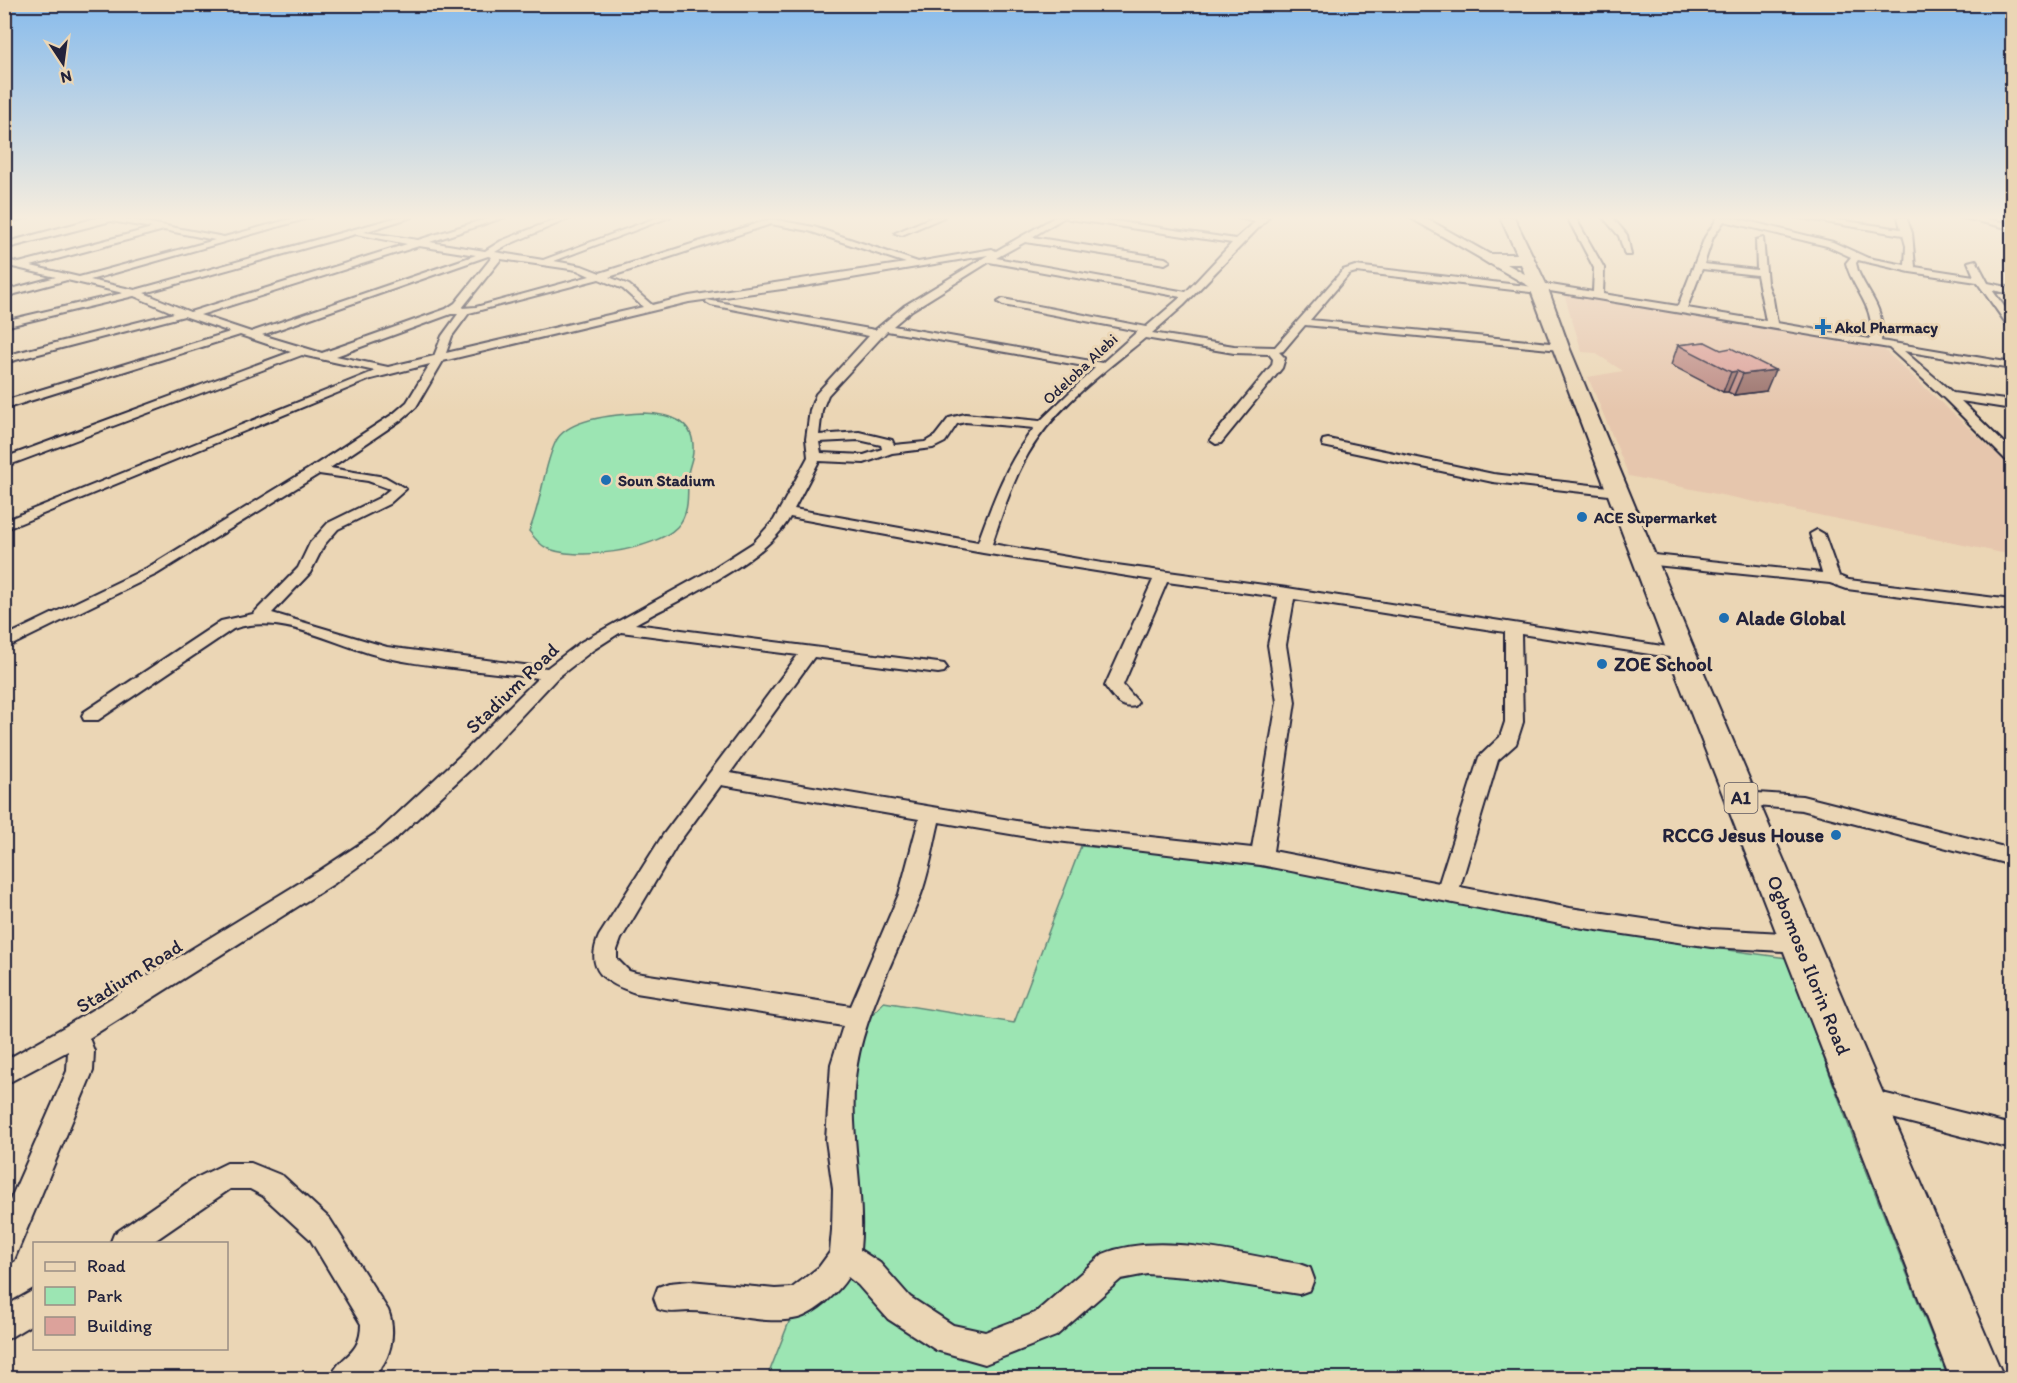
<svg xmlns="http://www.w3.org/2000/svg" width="2017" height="1383" font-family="Itim,sans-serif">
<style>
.built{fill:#e6c6ad}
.green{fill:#9ce5b3;stroke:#5f8477;stroke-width:1.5}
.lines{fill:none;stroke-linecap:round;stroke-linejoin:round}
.minor-casing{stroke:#22223b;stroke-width:4}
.secondary-casing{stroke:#22223b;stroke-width:4}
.trunk-casing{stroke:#22223b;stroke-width:4}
.minor{fill:#ebd6b5;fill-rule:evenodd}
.secondary{fill:#ebd6b5;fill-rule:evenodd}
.trunk{fill:#ebd6b5;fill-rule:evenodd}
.wall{fill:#bd8b85;stroke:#22223b;stroke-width:1.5}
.shaded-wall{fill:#9a716c;stroke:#22223b;stroke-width:1.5}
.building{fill:#dca29b;stroke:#22223b;stroke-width:1.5}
.poi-dot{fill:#1f6fb2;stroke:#ebd6b5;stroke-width:2}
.labels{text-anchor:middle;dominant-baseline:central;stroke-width:6;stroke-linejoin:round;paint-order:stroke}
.far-poi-label{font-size:16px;font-weight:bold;fill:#22223b;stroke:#ebd6b5;text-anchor:start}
.far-street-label{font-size:16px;fill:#22223b;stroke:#ebd6b5}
.shield{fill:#ebd6b5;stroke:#5e5860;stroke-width:1.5}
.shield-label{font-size:18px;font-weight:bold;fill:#22223b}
.poi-label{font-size:20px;font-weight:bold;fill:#22223b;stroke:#ebd6b5;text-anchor:start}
.street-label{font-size:20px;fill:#22223b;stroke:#ebd6b5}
</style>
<rect width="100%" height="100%" fill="#ebd6b5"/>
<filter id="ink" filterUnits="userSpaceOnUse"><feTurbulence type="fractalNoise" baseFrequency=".0167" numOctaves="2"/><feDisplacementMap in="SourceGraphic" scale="12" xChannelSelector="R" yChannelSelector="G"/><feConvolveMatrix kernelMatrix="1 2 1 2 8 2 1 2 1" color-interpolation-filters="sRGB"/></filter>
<g filter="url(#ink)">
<path class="built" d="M1564 294 1879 345 2012 468V555L1629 476 1588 377 1623 371 1595 353 1582 352Z"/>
<path class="green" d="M643 413C670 414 695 420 693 451 693 459 689 466 688 474 687 490 691 513 677 527 655 550 574 563 545 547 539 544 533 536 529 531 542 502 543 467 556 441 568 418 620 414 643 413Z
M1081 846 1194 856 1333 878 1685 944 1787 958 1850 1129 1948 1378H767L789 1322 847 1277 897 1294 859 1250 848 1093 861 1026 884 1002 1014 1023Z"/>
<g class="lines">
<g class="minor-casing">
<path id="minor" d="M14 217H28L4 224V219Z
M100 217H118L224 237 298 217H312L90 280 135 290 398 217H412L364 232 418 240 492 217H505L430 242 485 251 501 241 561 217H573L507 245 495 252 543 260 658 217H670L554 261 582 266 600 273 771 219 814 227 918 262 992 249 996 251 1055 217H1087L1236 239 1255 222 1236 217H1269L1184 305 1152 333 1234 346 1275 347 1343 270 1355 266 1535 287 1539 283 1593 292 1594 268 1567 217H1575L1604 268 1603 294 1678 306 1705 237 1717 219 1716 217H1731L1833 242 1868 258 1905 265 1906 246 1903 235 1795 217H1817L1901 229 1898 217H1906L1912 233 1915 267 1974 276 1968 262 1976 260 1988 283 2012 288V294L1992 290 2012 317V327L2008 326 1977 282 1910 272 1858 260 1856 263 1858 271C1869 297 1886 308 1881 341L2012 363V369L1904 351 1953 393 2012 401V409L1961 401 2012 451V462L2007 461 1945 399 1889 348 1544 290 1539 293 1356 272 1349 274 1310 320 1560 344 1565 347 1560 350 1305 325 1283 351 1279 352 1285 358 1282 368 1221 443 1216 444 1210 440 1272 365 1273 359 1269 354 1234 353 1145 338C1104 372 1055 407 1028 454 1012 482 1002 514 992 544L1102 563 1287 588 1688 650 1691 654 1688 658 1682 659 1521 634 1523 722 1516 744 1498 760 1460 887 1570 908 1711 929 1800 934 1808 936 1812 943 1808 950 1800 952 1711 947 1570 926 1261 865 1040 839 939 822C933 847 929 874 920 897 899 949 866 1010 857 1064 846 1126 866 1188 860 1250L880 1263 910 1297 953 1325 985 1332 1035 1313 1103 1254C1159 1231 1241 1255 1299 1264L1310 1268 1314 1279 1310 1290 1299 1294 1199 1278 1147 1274 1121 1279 1056 1336 985 1364 936 1350 888 1319 858 1285 848 1277C838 1293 816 1313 798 1318 766 1326 723 1311 690 1311 678 1311 670 1314 658 1309L654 1298 658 1287 669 1283 690 1281 775 1289 792 1288 819 1267 830 1252 832 1230 833 1189 826 1140 831 1064 843 1026 636 993C606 983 584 971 599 936L663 835 798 655 621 632 593 650 557 678 475 765 392 842 335 883 89 1038 94 1051 93 1071 14 1260 4 1265V1214L67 1071 68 1051 4 1085V1061L66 1026 319 871 378 832 461 755 538 678C487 671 433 668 383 657 335 646 283 612 233 629L98 720H84L82 716 84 712 221 621 253 614 298 568 310 543 328 523 379 498 390 489 368 481 319 474 157 574 4 649V637L147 568 312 467 393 414 407 402 430 364 371 379 4 530V521L375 371 302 355 4 467V458L291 352 240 335 4 409V401L230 332 184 316 4 363V356L174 313 134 296 4 327V321L123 293 67 280 4 297V291L56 277 4 265V259L19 263 152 228 111 221 4 249V243ZM1065 217 1069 219 1232 243 1186 292 996 258 1025 242 1165 264 1170 261 1165 258 1032 237ZM1724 221 1827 246 1851 257 1846 263C1853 291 1877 308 1870 339L1777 323 1773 299 1767 283 1763 238 1756 240 1757 270 1704 264 1713 237ZM771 224 809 231 906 263 689 296 652 305 629 285 609 277ZM164 230 215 240 79 277 31 266ZM356 234 407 244 190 312 144 293ZM419 246 476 255 251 332 200 315ZM988 255 904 306 875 330 707 300 706 302 711 305 869 336 816 394 810 410 806 439 808 457 774 520 753 543 709 571 581 642 547 668 387 647 272 613 310 573 324 545 338 529 389 504 406 489 385 477 330 468 401 420 416 407 443 361 689 302 804 286ZM488 256 492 257 455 303 446 309 322 353 262 335ZM501 259 577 270 590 276 476 307 462 308ZM989 262 1181 297 1146 327 1003 299 998 302 1003 305 1138 331 1102 363 893 326 912 310ZM1702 269 1757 275 1766 321 1687 308ZM599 279 623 289 643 307 446 353 452 336 469 313ZM451 314H458L442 336 434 356 388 367 336 356ZM887 331 1095 368 1040 421 965 414 949 418 935 436 925 442 894 445 892 440 859 432 819 435 822 410 828 395ZM965 422 1034 428C1007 462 993 501 978 542L794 509 819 461 864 463 892 453 933 448 945 442 957 424ZM859 440 881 445 882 449 864 455 821 453 819 442ZM790 517 983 553 1153 580 1105 686C1113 697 1121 710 1135 706L1138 702 1123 685 1167 582 1278 597 1268 645 1277 702 1252 848 1040 825 730 773 814 657 938 673 944 672 947 668 944 664 938 663 635 624C680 599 766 562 790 517ZM1294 599 1505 632V722L1500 737 1479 757 1439 883 1273 851 1295 702 1286 645ZM721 785 919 819 899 894 851 1006 636 973 629 971 617 959V950L621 939 677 845Z
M932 217H944L902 235 895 233Z
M1603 217H1612L1627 235 1631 255H1625L1619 236Z
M1959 217H1976L2012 224V229Z
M1328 439 1493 474 1618 488 1625 492 1618 496 1493 482 1323 446 1322 443 1323 440Z
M1817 530 1824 534 1839 576 1849 580 2012 600V610L1847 589 1830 583 1645 564 1637 559 1645 554 1822 573 1810 534Z
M1742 792 1802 796 2012 849V865L1802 810 1735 804 1732 799 1735 794Z
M1866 1089 2012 1125V1149L1857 1109 1853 1101 1857 1093Z
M227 1163H251L283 1176 330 1219 388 1310C397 1332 391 1363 371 1378H331C339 1354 361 1357 361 1324L310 1239 263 1196 250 1189H230L150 1244H110L114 1234 192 1180Z
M34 1290V1323L4 1341V1307Z"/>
</g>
<g class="secondary-casing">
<path id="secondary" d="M1409 217H1424L1546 286 1539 290 1534 289Z"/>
</g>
<g class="trunk-casing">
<path id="trunk" d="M1500 217H1514L1547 286 1569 347 1696 654 2004 1378H1950L1668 654 1521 264H1489L1481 259 1489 254H1517Z"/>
</g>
<use href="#minor" class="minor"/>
<use href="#secondary" class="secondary"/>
<use href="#trunk" class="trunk"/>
</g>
<path class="wall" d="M1705 342 1766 391 1734 395 1728 392H1723L1671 365 1678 345Z"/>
<path class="shaded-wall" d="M1775 370 1766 391 1734 395 1743 374Z
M1737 371 1728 392H1723L1731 372Z"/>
<path class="building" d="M1705 342 1721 350 1731 348 1775 370 1743 374 1737 371 1731 372 1678 345Z"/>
</g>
<linearGradient id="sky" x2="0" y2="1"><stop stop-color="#87bbec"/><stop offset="0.53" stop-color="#f6edde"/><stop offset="1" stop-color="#f6edde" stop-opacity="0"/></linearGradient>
<rect width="2017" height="411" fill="url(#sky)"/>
<g class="poi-dot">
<path d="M1820 318h6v6h6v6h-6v6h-6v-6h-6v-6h6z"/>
<circle cx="606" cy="480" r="6"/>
<circle cx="1582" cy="517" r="6"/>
<circle cx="1724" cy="618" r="6"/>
<circle cx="1602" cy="664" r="6"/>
<circle cx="1836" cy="835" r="6"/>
</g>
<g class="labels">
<g class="far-poi-label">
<text x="1835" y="327">Akol Pharmacy</text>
<text x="618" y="480">Soun Stadium</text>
<text x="1594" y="517">ACE Supermarket</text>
</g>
<g class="far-street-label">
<text transform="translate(1080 369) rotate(-43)">Odeloba Alebi</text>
</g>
<rect class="shield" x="1724.5" y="783" width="33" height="30" rx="4.5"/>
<g class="shield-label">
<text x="1741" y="798">A1</text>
</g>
<g class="poi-label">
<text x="1736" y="618">Alade Global</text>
<text x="1614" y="664">ZOE School</text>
<text x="1824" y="835" text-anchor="end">RCCG Jesus House</text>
</g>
<g class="street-label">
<text transform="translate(512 688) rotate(-44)">Stadium Road</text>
<text transform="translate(1809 965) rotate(68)">Ogbomoso Ilorin Road</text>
<text transform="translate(129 976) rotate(-32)">Stadium Road</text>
</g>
</g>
<rect width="2017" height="1383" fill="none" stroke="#ebd6b5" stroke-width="24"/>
<rect x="12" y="12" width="1993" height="1359" fill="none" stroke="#22223b" stroke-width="2" filter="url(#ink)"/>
<rect x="33" y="1242" width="195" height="108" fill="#ebd6b5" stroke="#9b8e84" stroke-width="1.5"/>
<rect x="45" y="1262" width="30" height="9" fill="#ebd6b5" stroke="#9b8e84" stroke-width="1.5"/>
<text x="87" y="1272" font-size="18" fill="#22223b">Road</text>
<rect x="45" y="1287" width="30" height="18" fill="#9ce5b3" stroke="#9b8e84" stroke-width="1.5"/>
<text x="87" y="1302" font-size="18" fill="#22223b">Park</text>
<rect x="45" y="1317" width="30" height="18" fill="#dca29b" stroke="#9b8e84" stroke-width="1.5"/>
<text x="87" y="1332" font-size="18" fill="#22223b">Building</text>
<g transform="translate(63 63) rotate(167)" stroke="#ebd6b5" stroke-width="4.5" paint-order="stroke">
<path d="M0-4.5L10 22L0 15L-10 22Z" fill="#22223b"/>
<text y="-9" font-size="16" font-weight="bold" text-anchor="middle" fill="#22223b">N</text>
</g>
</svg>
